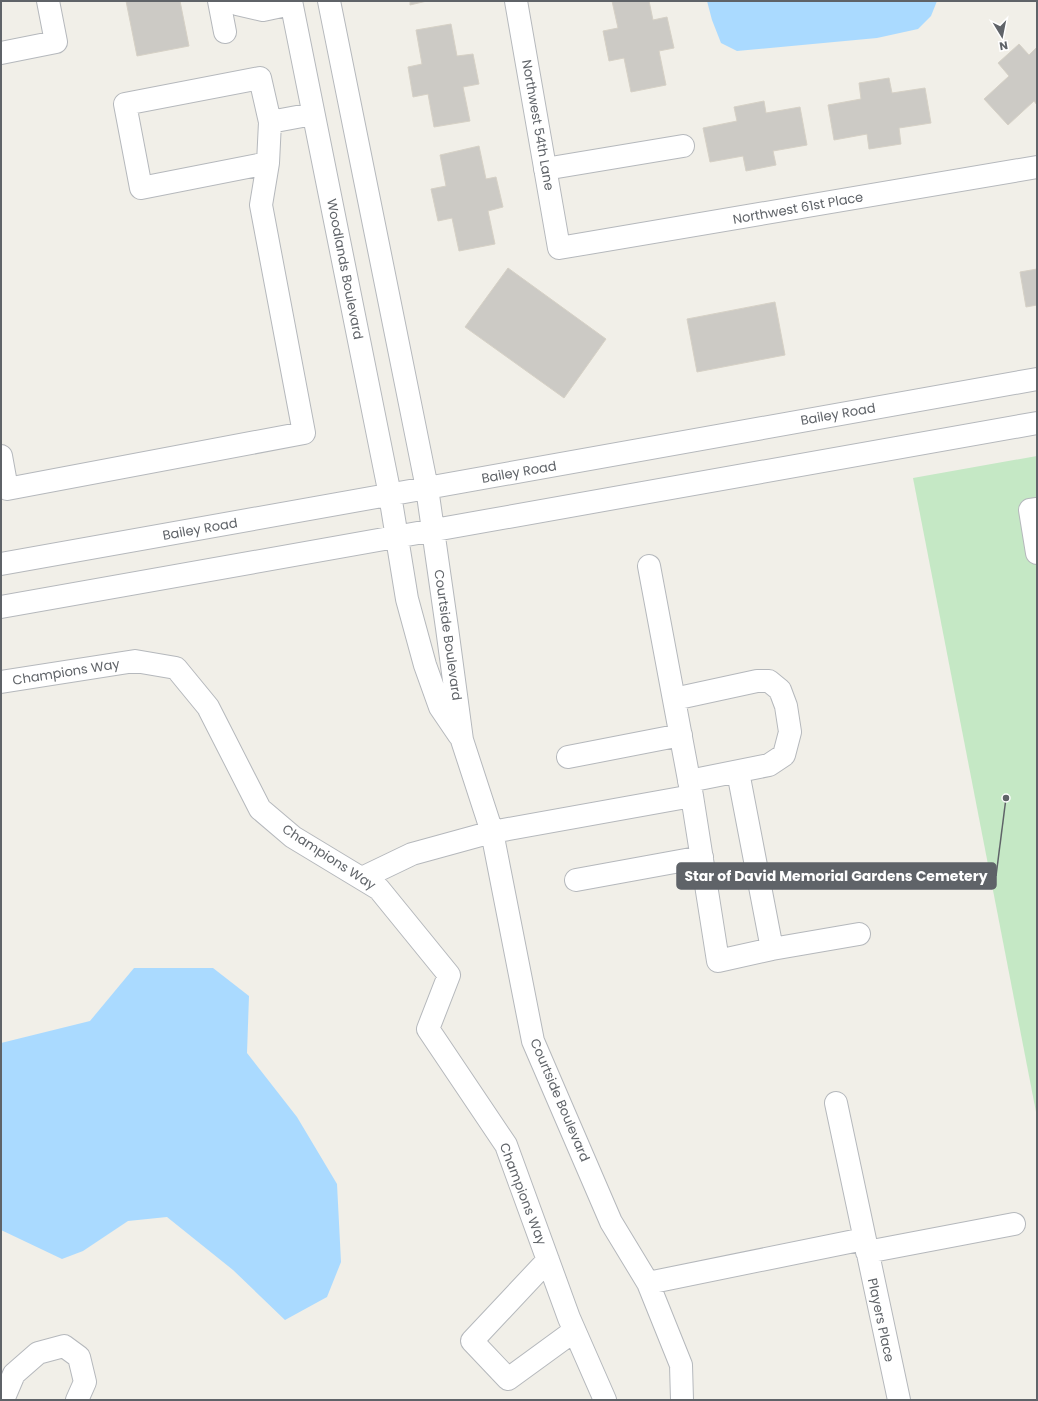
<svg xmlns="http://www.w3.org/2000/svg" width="1038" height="1401" font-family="Poppins,sans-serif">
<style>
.green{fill:#c5e8c5}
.water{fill:#aadaff}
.building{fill:#cccac5;stroke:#d6d1c6}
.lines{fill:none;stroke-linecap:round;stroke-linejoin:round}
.minor-casing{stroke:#b5b8bc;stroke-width:24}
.minor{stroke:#fff;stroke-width:22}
.labels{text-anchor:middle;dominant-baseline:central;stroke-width:3.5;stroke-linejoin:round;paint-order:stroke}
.street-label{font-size:13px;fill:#5f6368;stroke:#fff}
.leader{fill:none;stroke:#5f6368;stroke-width:1.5}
.callout-dot{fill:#5f6368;stroke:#fff;stroke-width:1.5}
.callout{fill:#5f6368;stroke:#5f6368;stroke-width:1.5}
.callout-label{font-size:14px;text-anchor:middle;font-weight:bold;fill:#fff}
</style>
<rect width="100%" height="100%" fill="#f1efe8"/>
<path class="green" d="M1037 456V1117L913 478Z"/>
<path class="water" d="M707 1H937L931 16 918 29 877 38 737 51 721 43 712 20Z
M134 968H213L249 996 247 1053 297 1117 337 1184 341 1262 327 1297 285 1320 233 1270 167 1217 128 1221 83 1251 62 1259 1 1230V1043L90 1021Z"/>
<path class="building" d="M126 1H180L189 46 137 56Z
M410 1H427L410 5Z
M612 1H649L653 20 667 17 674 48 659 51 666 85 631 92 624 58 609 61 603 31 618 28Z
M451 24 457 56 473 54 479 84 463 87 470 121 434 127 428 94 413 97 408 67 422 64 416 30Z
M1019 44 1029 55 1037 47V105L1034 101 1008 125 984 99 1009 76 998 63Z
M889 78 892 93 925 88 931 123 899 128 901 144 869 149 867 134 834 140 828 105 861 99 859 83Z
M764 101 766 113 800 107 807 145 773 151 776 165 746 171 743 156 710 162 703 128 737 121 734 107Z
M479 146 486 179 496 177 503 207 488 211 495 244 459 251 452 218 438 221 431 189 446 186 440 155Z
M508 268 606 339 564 398 465 327Z
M1037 269V305L1026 307 1020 272Z
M775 302 785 355 697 372 687 319Z"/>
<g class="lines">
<g class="minor-casing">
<path id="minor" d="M219 1 225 32
M234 1 237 4 263 10 291 4
M291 1 390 495 407 599 425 665 440 707 459 735
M329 1 427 488 447 628 462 740 492 832 533 1041 611 1222 648 1283 681 1365 682 1400
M516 1 559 248 1037 167
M1 53 56 42 48 1
M268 163 270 122
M545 169 683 146
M1 456 7 489 304 433 261 205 268 163 141 188 125 104 260 78 270 122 313 114
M1037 509 1030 510 1037 553
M1 564 1037 379
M649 566 692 796 718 961 772 949 859 934
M1 607 1037 423
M1 682 135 661 176 668 208 707 260 809 293 837 379 889 449 975 428 1029 506 1145 569 1318 605 1400
M674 699 757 681H769L780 690 786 706 790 732 784 755 769 765 689 781
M568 757 681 735
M738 772 772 949
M362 878 412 854 492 832 692 796
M576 880 702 857
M836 1103 899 1400
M867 1252 1014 1224
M548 1260 472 1341 508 1379 574 1331
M648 1283 864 1239
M3 1400 14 1374 38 1353 64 1346 79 1357 85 1382 77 1400"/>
</g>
<use href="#minor" class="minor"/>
</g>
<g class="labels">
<g class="street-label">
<text transform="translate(538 125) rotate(80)">Northwest 54th Lane</text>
<text transform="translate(798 208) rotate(-10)">Northwest 61st Place</text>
<text transform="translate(345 269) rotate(79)">Woodlands Boulevard</text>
<text transform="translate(838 414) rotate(-10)">Bailey Road</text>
<text transform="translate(519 472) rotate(-10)">Bailey Road</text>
<text transform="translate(200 529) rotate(-10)">Bailey Road</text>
<text transform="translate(448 635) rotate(82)">Courtside Boulevard</text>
<text transform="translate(66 672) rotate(-9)">Champions Way</text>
<text transform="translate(329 857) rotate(33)">Champions Way</text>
<text transform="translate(560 1100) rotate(67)">Courtside Boulevard</text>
<text transform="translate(523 1194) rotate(69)">Champions Way</text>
<text transform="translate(881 1320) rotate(78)">Players Place</text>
</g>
</g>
<path class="leader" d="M1006 798L996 876"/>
<circle class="callout-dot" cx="1006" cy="798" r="4"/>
<rect class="callout" x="677" y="863" width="319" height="26" rx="4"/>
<g class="callout-label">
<text x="836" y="881">Star of David Memorial Gardens Cemetery</text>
</g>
<rect width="1038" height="1401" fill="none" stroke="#5f6368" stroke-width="4"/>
<g transform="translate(1002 36) rotate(170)" stroke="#ffffff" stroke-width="3" paint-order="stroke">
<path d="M0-3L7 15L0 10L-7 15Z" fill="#5f6368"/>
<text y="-6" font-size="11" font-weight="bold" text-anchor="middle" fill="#5f6368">N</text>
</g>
</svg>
